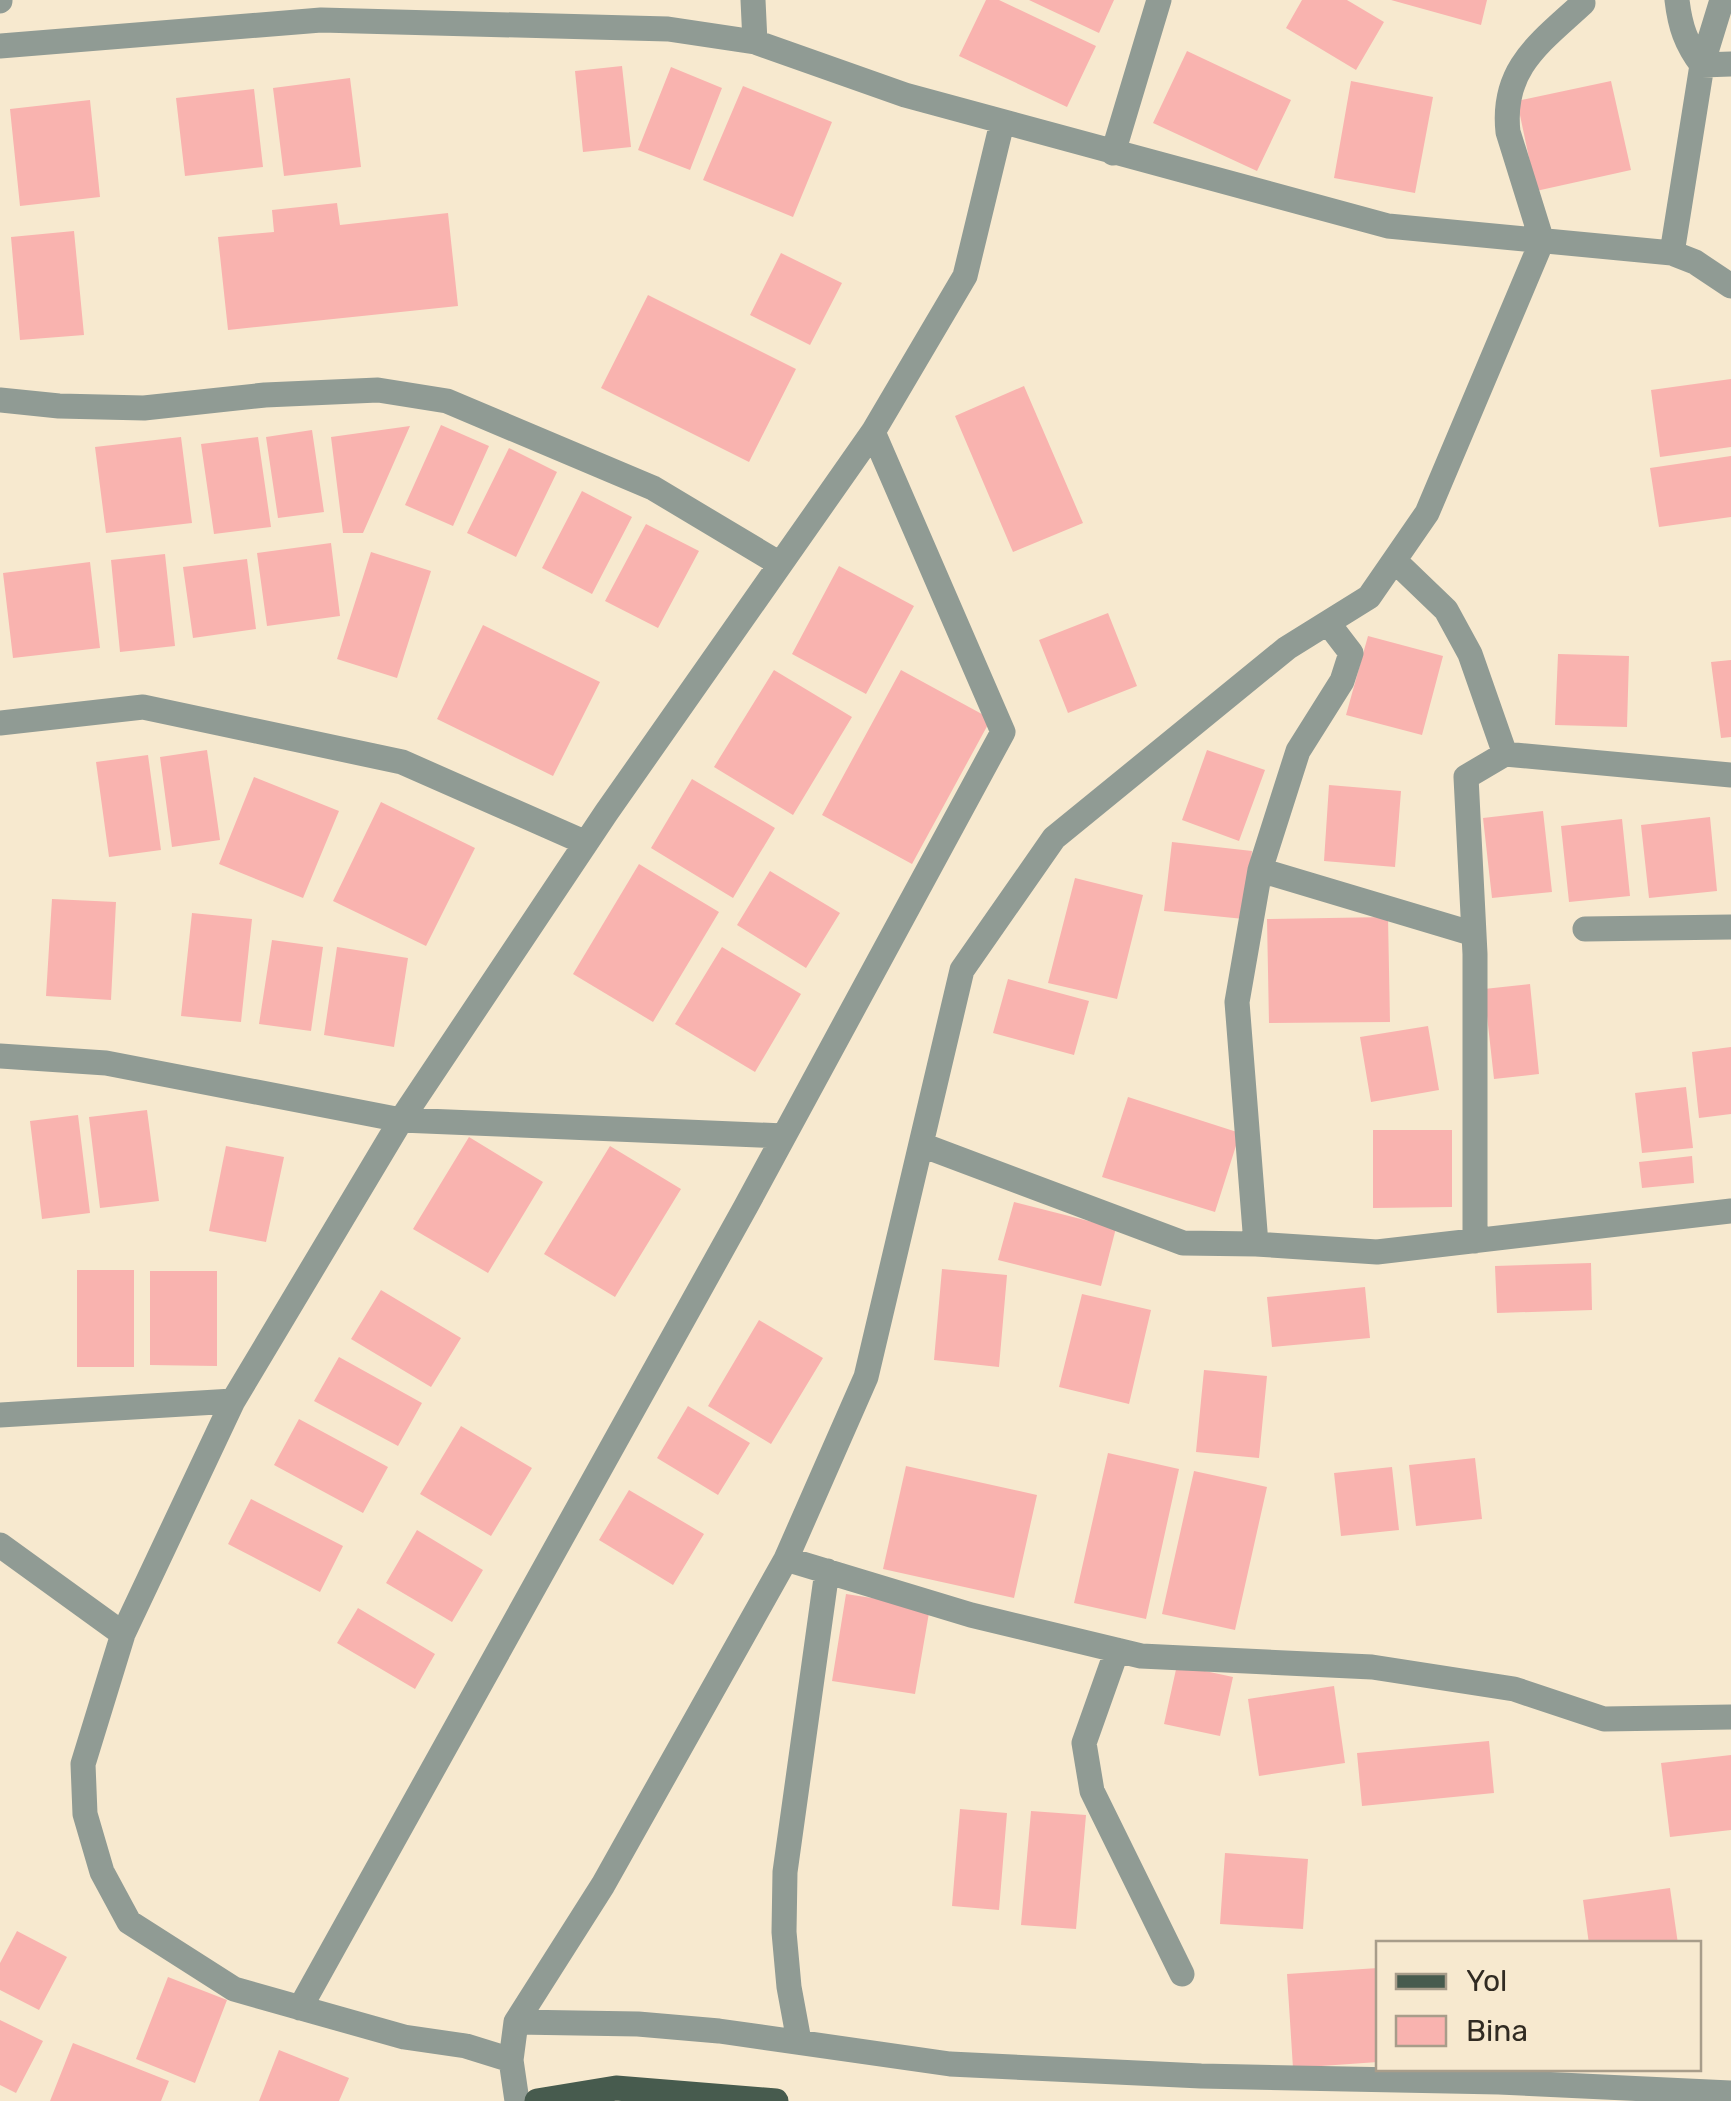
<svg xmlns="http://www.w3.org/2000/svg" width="1731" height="2101" font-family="Rubik,sans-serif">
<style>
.building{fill:#f9b3af}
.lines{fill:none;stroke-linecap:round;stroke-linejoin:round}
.minor{stroke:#909b94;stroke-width:25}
.major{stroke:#475b4e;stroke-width:25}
</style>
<rect width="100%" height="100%" fill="#f7e9cf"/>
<path class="building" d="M986 0H999L1096 46 1067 107 959 56Z
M1029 0H1114L1099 33Z
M1302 0H1347L1384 22 1356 70 1286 28Z
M1391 0H1487L1481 25Z
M1187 51 1291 100 1257 171 1153 123Z
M622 66 631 147 583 152 575 71Z
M671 67 722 88 690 170 638 150Z
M350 78 361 167 284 176 273 88Z
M1351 81 1433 97 1415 193 1334 178Z
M1611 81 1631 170 1536 191 1517 101Z
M743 86 832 122 793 217 703 180Z
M254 89 263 167 185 176 176 98Z
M90 100 100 197 20 206 10 109Z
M337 203 340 225 448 213 458 306 228 330 218 237 274 232 272 210Z
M74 231 84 335 20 340 11 237Z
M781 253 842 283 810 345 750 315Z
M648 295 796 369 749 462 601 388Z
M1731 379V447L1660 457 1651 390Z
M1024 386 1083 523 1013 552 955 416Z
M441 425 489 446 453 526 405 505Z
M410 426 363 533H343L331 437Z
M312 430 324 512 278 518 266 437Z
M181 437 192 523 106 533 95 447Z
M258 437 271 527 214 534 201 444Z
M509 448 557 472 516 557 467 533Z
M1731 456V517L1659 527 1650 468Z
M582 491 632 517 592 594 542 568Z
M646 524 699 551 658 628 605 601Z
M331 543 340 616 267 626 257 553Z
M371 552 431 571 397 678 337 659Z
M165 554 175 646 120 652 111 560Z
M247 559 256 629 193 638 183 567Z
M90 562 100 648 13 658 3 573Z
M839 566 914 606 866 694 792 654Z
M1108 613 1137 686 1068 713 1039 640Z
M483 625 600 682 553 776 437 719Z
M1368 636 1443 656 1422 735 1346 715Z
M1558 654 1629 656 1627 727 1555 725Z
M1731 660V737L1721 738 1711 662Z
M774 670 852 717 793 815 714 767Z
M901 670 991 719 912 864 822 815Z
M207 750 220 840 172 847 160 757Z
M1207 750 1265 770 1239 841 1182 820Z
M148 755 161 850 109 857 96 762Z
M254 777 339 811 303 898 219 864Z
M692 779 775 828 733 898 651 848Z
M1329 785 1401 791 1395 867 1324 861Z
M381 802 475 848 426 946 333 901Z
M1543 811 1552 892 1492 898 1483 818Z
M1710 817 1717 891 1649 898 1641 825Z
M1622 819 1630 896 1569 902 1561 826Z
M1172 842 1252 851 1244 919 1164 911Z
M639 864 719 912 653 1022 573 974Z
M770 871 840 913 806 968 737 925Z
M1075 878 1143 895 1117 999 1048 983Z
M52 899 116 902 111 1000 46 996Z
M192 913 252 919 241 1022 181 1016Z
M1388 917 1390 1022 1269 1023 1267 919Z
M272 940 323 947 311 1031 259 1024Z
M337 947 408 958 394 1047 324 1035Z
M722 947 801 994 755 1072 675 1024Z
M1008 979 1089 1001 1074 1055 993 1033Z
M1530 984 1539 1074 1494 1079 1484 989Z
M1428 1026 1439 1090 1371 1102 1360 1037Z
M1731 1047V1114L1699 1118 1692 1052Z
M1686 1087 1693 1148 1642 1153 1635 1093Z
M1128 1097 1240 1133 1215 1212 1102 1177Z
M147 1110 159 1201 100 1208 89 1117Z
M78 1115 90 1213 42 1219 30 1121Z
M1373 1130H1452V1207L1373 1208Z
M469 1137 543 1182 488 1273 413 1229Z
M226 1146 284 1157 266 1242 209 1231Z
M610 1146 681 1189 615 1297 544 1254Z
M1692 1156 1694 1183 1642 1188 1639 1162Z
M1014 1202 1116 1228 1101 1286 998 1260Z
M1591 1263 1592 1310 1497 1313 1495 1266Z
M942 1269 1007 1275 999 1367 934 1360Z
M77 1270H134V1367H77Z
M150 1271H217V1366L150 1365Z
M1365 1287 1370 1338 1272 1347 1267 1297Z
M381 1290 461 1338 431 1387 351 1339Z
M1082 1294 1151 1310 1129 1404 1059 1387Z
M759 1320 823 1358 771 1444 708 1406Z
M339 1357 422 1403 398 1446 314 1401Z
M1204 1370 1267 1376 1259 1458 1196 1452Z
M688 1406 750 1443 718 1495 657 1458Z
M299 1419 388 1467 363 1513 274 1465Z
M461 1426 532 1468 491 1536 420 1494Z
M1108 1453 1179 1469 1146 1619 1074 1603Z
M1475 1458 1482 1519 1416 1526 1409 1465Z
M906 1466 1037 1495 1014 1598 883 1569Z
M1392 1467 1399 1530 1341 1536 1334 1473Z
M1194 1471 1267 1487 1235 1630 1162 1614Z
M629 1490 704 1534 673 1585 599 1540Z
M251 1499 343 1546 320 1592 228 1544Z
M417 1530 483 1570 452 1622 386 1583Z
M846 1594 930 1607 915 1694 832 1681Z
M358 1608 435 1654 415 1689 337 1643Z
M1177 1665 1233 1677 1220 1736 1164 1724Z
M1334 1686 1345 1763 1259 1776 1248 1699Z
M1489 1741 1494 1793 1362 1806 1357 1753Z
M1731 1755V1830L1670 1837 1661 1763Z
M960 1809 1007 1813 999 1910 952 1906Z
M1031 1811 1086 1815 1076 1929 1021 1925Z
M1225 1853 1308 1859 1303 1929 1220 1924Z
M1670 1888 1678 1944H1589L1583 1900Z
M17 1931 67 1957 39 2010 0 1990V1963Z
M1378 1968V2062L1293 2068 1287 1974Z
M168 1977 227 2000 195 2083 136 2059Z
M0 2020 43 2041 16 2093 0 2085Z
M73 2043 169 2081 161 2101H50Z
M279 2050 349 2078 339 2101H259Z"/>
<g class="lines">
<path class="minor" d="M753 0 755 42
M1677 0C1680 26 1686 44 1702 65L1731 64
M0 1V0
M0 46 321 20 668 29 755 42 905 95 1388 226 1672 253 1695 262 1731 286
M1002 123 965 276 873 432 606 813 401 1120 233 1401 123 1634 83 1764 85 1814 102 1872 129 1922 234 1989 404 2037 466 2046 511 2060 516 2022 603 1885 786 1559 866 1377 962 970 1054 838 1287 648 1369 597 1427 513 1542 241 1508 132C1501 68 1541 42 1583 3
M1113 153 1159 0
M1672 253 1702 65 1722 0
M0 400 59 406 144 408 265 395 378 390 447 401 653 488 780 564
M1395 561 1446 610 1470 654 1505 754 1731 775
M0 723 143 707 402 762 586 843
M1260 870 1474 934
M1585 929 1731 927
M0 1056 106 1063 401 1120 784 1136
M922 1145 1183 1243 1256 1244 1377 1252 1731 1211
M1475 1241V954L1466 777 1505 754
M1256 1244 1237 1002 1260 870 1298 751 1342 681 1351 653 1328 623
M0 1415 233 1401
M0 1545 123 1634
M786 1559 971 1615 1141 1656 1372 1667 1514 1689 1604 1719 1731 1717
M1117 1650 1084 1743 1092 1791 1182 1974
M300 2008 745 1208 1003 732 873 432
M516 2022 638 2024 719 2031 950 2064 1201 2076 1499 2082 1731 2093
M799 2041 789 1987 784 1932 785 1872 827 1571
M511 2060 517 2101"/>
<path class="major" d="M537 2101 616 2088 776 2101"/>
</g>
<rect x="1376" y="1941" width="325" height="130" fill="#f7e9cf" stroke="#a89d8a" stroke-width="2.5"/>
<rect x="1396" y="1974" width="50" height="15" fill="#475b4e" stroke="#a89d8a" stroke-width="2.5"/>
<text x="1466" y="1991" font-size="30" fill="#312b22">Yol</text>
<rect x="1396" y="2016" width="50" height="30" fill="#f9b3af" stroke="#a89d8a" stroke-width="2.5"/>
<text x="1466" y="2041" font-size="30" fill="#312b22">Bina</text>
</svg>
